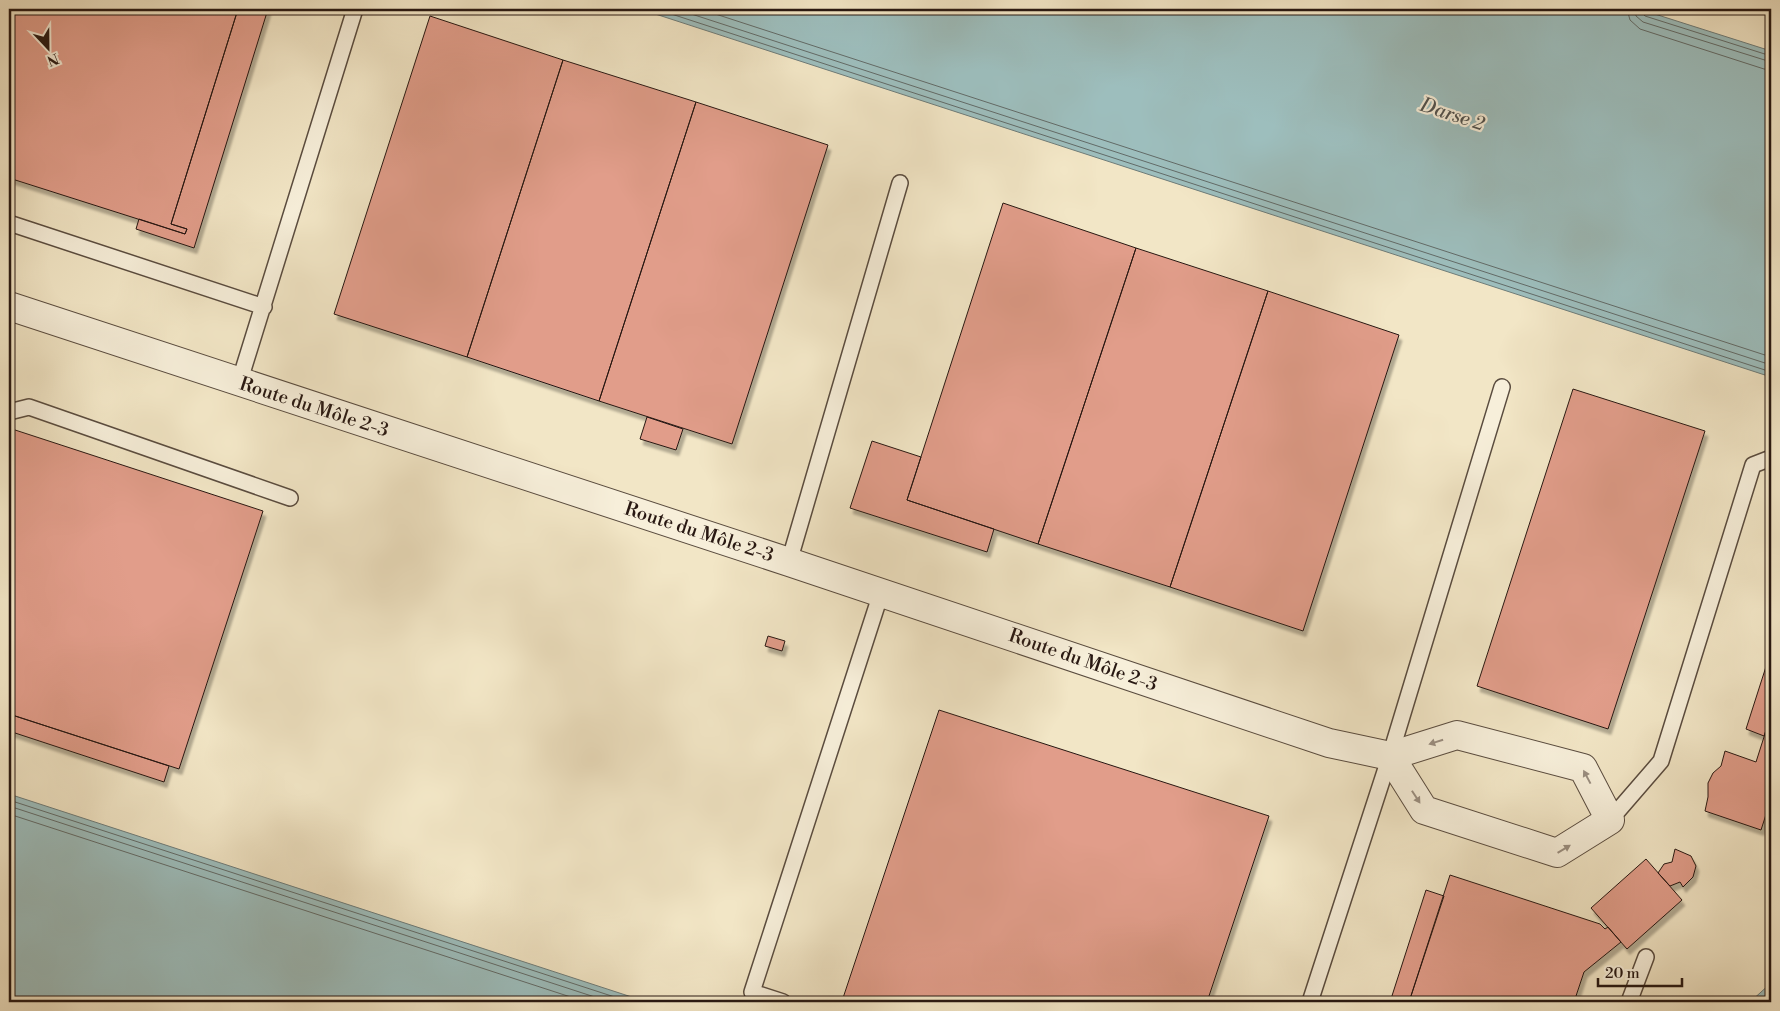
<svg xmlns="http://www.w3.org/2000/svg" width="1780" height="1011" font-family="'Libre Bodoni',serif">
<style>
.water{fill:#9dbebd;stroke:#6e7c79}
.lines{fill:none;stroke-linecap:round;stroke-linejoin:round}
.shore{stroke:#626b68;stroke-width:1}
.building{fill:#e19d8a;stroke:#281812;filter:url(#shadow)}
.service-casing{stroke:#5a4c3f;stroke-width:18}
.minor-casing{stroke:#5a4c3f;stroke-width:30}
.service{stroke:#f7efda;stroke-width:15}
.minor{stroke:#f7efda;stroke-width:28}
.oneway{fill:#9a8e80}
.labels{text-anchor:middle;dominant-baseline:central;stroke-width:4.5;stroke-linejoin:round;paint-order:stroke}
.street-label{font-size:19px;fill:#281812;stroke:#f7efda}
.water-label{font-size:20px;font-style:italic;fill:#51524e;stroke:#f7efda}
</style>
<defs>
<filter id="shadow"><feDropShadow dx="3" dy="5.5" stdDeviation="1" flood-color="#0004"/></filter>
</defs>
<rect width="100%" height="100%" fill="#f2e6c6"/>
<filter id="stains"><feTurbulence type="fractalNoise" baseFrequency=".004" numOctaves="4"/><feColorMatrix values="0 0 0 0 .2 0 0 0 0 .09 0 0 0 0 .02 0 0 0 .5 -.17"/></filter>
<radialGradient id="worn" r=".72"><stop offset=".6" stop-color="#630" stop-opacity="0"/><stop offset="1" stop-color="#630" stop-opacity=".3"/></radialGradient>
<path class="water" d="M640 9H1639L1771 51V377Z
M9 794 647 1002H9Z
M1771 983V1002H1750Z"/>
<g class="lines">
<path class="shore" d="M656 9 1771 372
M676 9 1771 365
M700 9 1771 357
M1627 9 1630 20 1640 29 1764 69 1771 70
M1635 9 1636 16 1643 22 1771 62
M1641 9 1642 13 1645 16 1771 56
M9 800 630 1002
M9 806 610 1002
M9 814 586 1002"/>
</g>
<path class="building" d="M9 9H238L171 224 187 229 185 234 9 178Z
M238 9H268L194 248 136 229 139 219 185 234 187 229 171 224Z
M430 16 563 60 467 357 334 314Z
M563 60 696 102 599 401 467 357Z
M696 102 828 145 732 444 599 401Z
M1003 203 1136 248 1038 544 907 500Z
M1136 248 1268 291 1170 587 1038 544Z
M1268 291 1399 335 1303 631 1170 587Z
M1573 389 1705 431 1608 729 1477 686Z
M647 417 683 429 676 450 640 439Z
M9 428 263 511 179 769 9 714Z
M872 441 921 457 907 500 994 529 987 552 850 508Z
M768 636 785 641 782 651 765 646Z
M1771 651V715L1764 736 1746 729Z
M939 710 1269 816 1207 1002H855L843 998Z
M9 714 169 766 164 782 9 731Z
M1771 715V799L1761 830 1705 811 1708 797V783L1713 773 1721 766 1725 751 1756 762Z
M1675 849 1691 856 1696 866 1693 877 1683 887 1680 882 1670 886 1658 873 1664 864 1672 862Z
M1646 859 1682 900 1627 949 1591 908Z
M1450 875 1600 924 1605 929 1608 927 1621 942 1584 972 1574 1002H1409Z
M1426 890 1444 896 1409 1002H1390Z"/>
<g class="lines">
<g class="service-casing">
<path id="service" d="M9 223 264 307
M239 383 355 9
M9 412 29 407 290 498
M789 562 900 183
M1610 820 1661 761 1753 465 1771 458
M783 1002 752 992 881 593
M1310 1002 1390 756 1502 387
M1629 1002 1646 957"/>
</g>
<g class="minor-casing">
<path id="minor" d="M9 306 789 562 1329 743 1390 756 1457 735 1583 768 1610 820 1557 853 1424 810 1390 756"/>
</g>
<use href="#service" class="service"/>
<use href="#minor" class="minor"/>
</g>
<defs><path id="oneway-solid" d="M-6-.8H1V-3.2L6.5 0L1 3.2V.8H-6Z" transform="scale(1.25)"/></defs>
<g class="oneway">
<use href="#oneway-solid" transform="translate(1436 742) rotate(162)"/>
<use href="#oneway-solid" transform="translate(1587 777) rotate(-118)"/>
<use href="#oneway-solid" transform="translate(1416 797) rotate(57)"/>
<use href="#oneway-solid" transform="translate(1564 849) rotate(-31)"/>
</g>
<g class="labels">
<g class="street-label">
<text transform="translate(314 407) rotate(18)">Route du Môle 2-3</text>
<text transform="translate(699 532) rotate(18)">Route du Môle 2-3</text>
<text transform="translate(1083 660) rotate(19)">Route du Môle 2-3</text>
</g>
<g class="water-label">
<text transform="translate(1452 115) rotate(18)">Darse 2</text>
</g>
</g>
<rect width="1780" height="1011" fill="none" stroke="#f2e6c6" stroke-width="30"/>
<rect x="10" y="10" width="1760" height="991" fill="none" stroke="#281812" stroke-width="2.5"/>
<rect x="15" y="15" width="1750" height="981" fill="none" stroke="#281812"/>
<g transform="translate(48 48) rotate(158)" stroke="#f7efda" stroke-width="4" paint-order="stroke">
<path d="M0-4L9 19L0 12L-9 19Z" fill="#281812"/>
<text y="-8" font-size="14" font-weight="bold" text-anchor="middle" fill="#281812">N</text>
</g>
<path d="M1598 978v8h84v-8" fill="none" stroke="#281812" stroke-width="2.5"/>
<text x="1605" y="978" font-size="15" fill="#281812" stroke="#f7efda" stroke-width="4" paint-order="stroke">20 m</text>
<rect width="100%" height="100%" filter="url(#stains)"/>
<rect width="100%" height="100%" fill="url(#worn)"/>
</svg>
